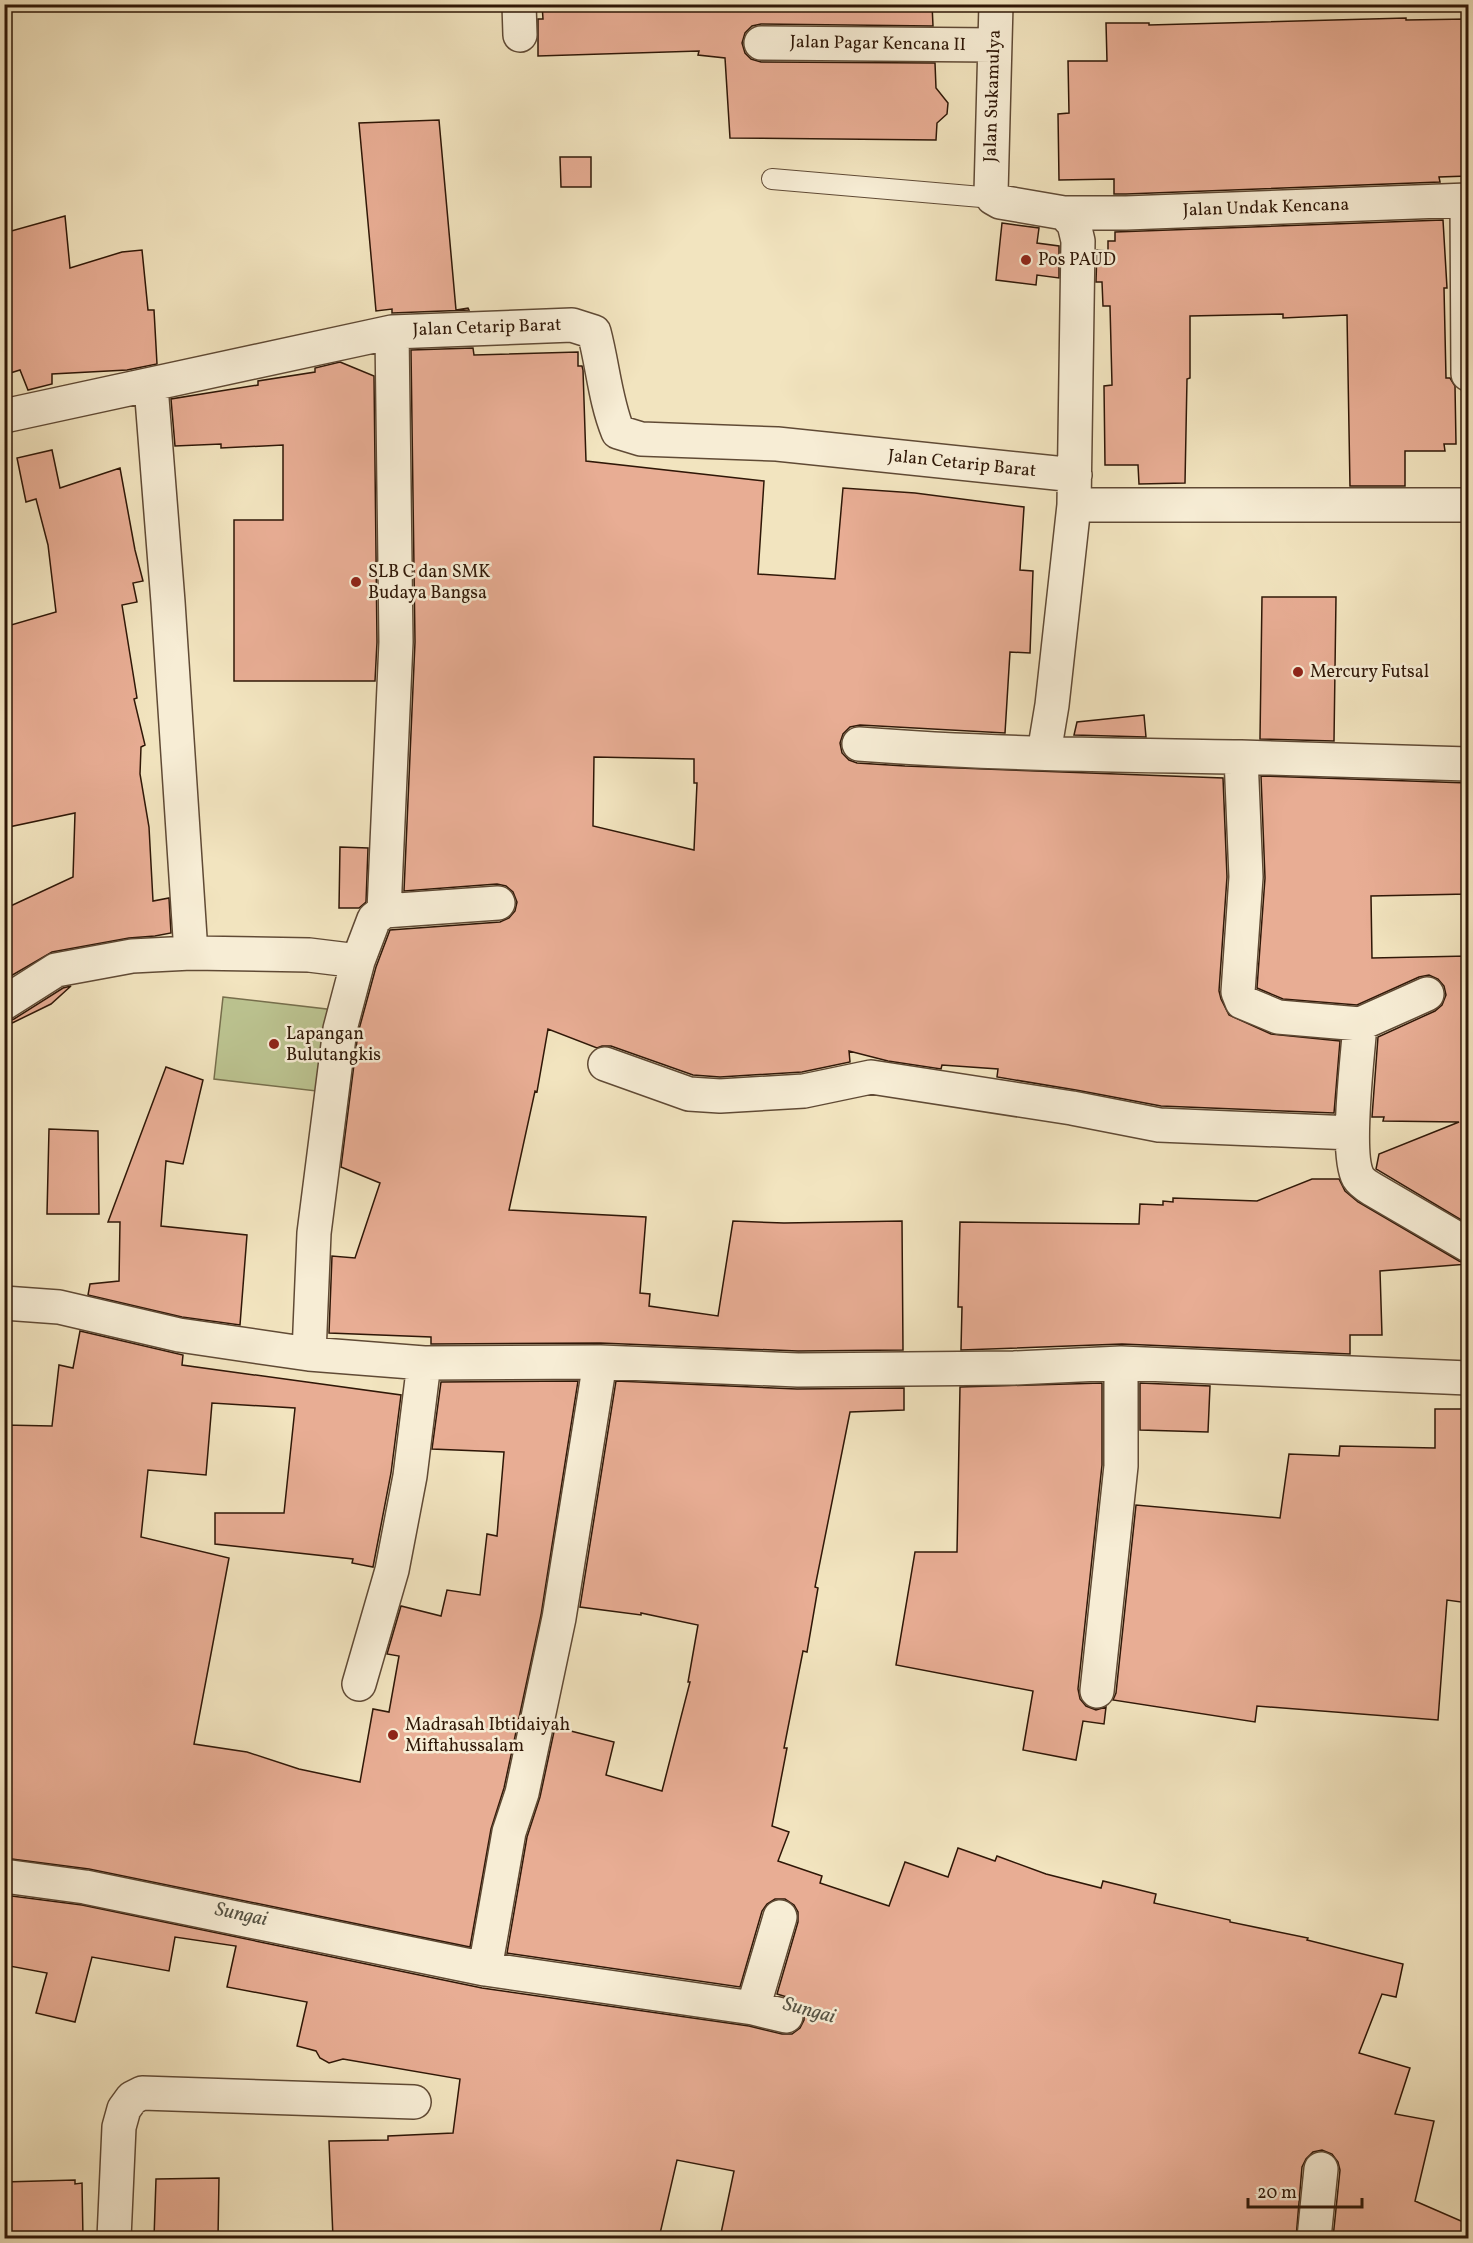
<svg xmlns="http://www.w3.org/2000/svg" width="1473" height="2243" font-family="Vollkorn,serif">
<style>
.green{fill:#bcc491;stroke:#766e4c;stroke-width:1.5}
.building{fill:#e8ad94;stroke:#2f1707;stroke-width:1.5;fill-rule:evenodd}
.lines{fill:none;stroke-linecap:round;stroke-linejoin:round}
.lane-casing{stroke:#604a35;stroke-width:22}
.street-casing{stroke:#604a35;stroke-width:36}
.lane{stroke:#f7edd5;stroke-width:20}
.street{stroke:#f7edd5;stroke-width:33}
.poi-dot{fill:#8f2418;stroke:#f7edd5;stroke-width:2}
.labels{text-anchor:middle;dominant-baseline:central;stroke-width:5;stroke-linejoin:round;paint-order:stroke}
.street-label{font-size:18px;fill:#2f1707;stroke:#f7edd5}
.poi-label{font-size:18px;fill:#2f1707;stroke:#f7edd5;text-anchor:start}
.water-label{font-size:20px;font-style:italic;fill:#555243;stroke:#f7edd5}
</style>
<rect width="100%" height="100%" fill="#f2e4bf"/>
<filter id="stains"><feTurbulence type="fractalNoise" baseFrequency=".00333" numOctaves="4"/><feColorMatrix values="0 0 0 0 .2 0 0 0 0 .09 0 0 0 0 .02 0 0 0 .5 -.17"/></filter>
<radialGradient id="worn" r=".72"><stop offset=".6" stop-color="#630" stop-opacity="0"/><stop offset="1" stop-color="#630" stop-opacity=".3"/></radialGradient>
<path class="green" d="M223 997 335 1010 325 1092 214 1079Z"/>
<path class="building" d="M542 4H707L770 10V4H932L933 26 761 24 752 26 745 33 742 43 745 53 751 59 761 62 935 63 936 88 948 103 947 114 937 123 936 140 730 138 725 58 698 55 699 51 538 56V19H543Z
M1406 18V20L1468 19V176L1439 177 1440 182 1126 194H1114V179L1059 180 1058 114 1069 113 1068 61H1107L1106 23H1149V25Z
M439 120 456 310 468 308 469 310 392 313V309L376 311 359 123Z
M560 157H591V187H561Z
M65 216 70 268 122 252 142 250 148 310H154L157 364 127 370 52 374V384L28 390 20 370 4 375V233Z
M1443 220 1447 288H1444L1446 378H1450L1455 386 1456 444H1444L1445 451H1405V486H1350L1347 315 1283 318V314L1190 316V378L1187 379 1185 483 1139 484 1138 465H1105L1104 386 1112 385 1110 306H1103L1102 282H1096L1097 250 1108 251V241H1115V232Z
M1002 223 1039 228 1037 243 1059 246V278L1037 275 1036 285 996 280Z
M473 348 474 355 578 352V366H582L583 370 586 461 764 481 758 574 835 579 843 488 915 493 1024 507 1020 570 1033 571 1030 653 1010 652 1005 733 860 725 850 727 843 734 840 743 842 753 849 760 857 763 905 766 1223 778 1227 877 1219 991 1221 999 1229 1015 1271 1034 1340 1041 1334 1113 1161 1106 1076 1090 997 1077 998 1069 942 1065 941 1069 888 1061 849 1051 850 1062 802 1072 720 1077 693 1075 611 1046H602L597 1048 548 1029 537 1092 535 1091 509 1210 646 1217 640 1293 650 1294 649 1306 718 1316 733 1221 784 1223 902 1221 903 1350 798 1351 600 1343 431 1344V1337L329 1333 332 1256 355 1258 380 1183 341 1167 358 1033 376 967 390 930 500 922 509 918 515 911 517 902 513 892 506 886 497 884 404 891 415 642 411 350ZM594 757 694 759V783H697L694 850 593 826Z
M340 362 374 376 377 642 375 681H234V520H283V445L221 448V444L175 446 171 399 258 385V381L315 372V368Z
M52 450 60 488 120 468 135 550 143 581 133 583 137 602 122 605 137 698 134 699 145 745 141 747 140 774 149 827 153 901 169 898 171 933 155 936 129 938 52 952 4 980V909L73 877 75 813 4 828V627L56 612 48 545 36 499 26 502 17 458Z
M1262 597H1336L1334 741 1260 739Z
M1144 715 1146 737 1074 735 1077 722Z
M1261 776 1468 783V894L1371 896 1372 958 1468 956V1224L1376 1169 1379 1154 1459 1122 1383 1121 1384 1117H1372L1378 1037 1435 1011 1442 1005 1446 995 1444 986 1438 979 1429 975 1419 977 1357 1005 1283 999 1257 988 1265 878Z
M340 847 368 848 366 902 359 908H339Z
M71 986 51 1004 4 1027V1022L14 1019 63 988Z
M166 1067 203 1080 183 1164 166 1161 161 1226 247 1235 240 1325 182 1317 88 1295 90 1284 119 1281 120 1222H108Z
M49 1129 98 1131 99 1214H47Z
M1312 1179H1339L1345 1191 1358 1202 1459 1261 1468 1264 1380 1271 1382 1335H1350V1354L1122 1344 961 1350 962 1307H958L960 1222 1139 1224 1140 1204 1163 1205V1201L1173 1202V1198L1257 1201Z
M80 1331 183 1355 182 1365 401 1395 391 1473 373 1567 352 1563 353 1559 215 1544V1513H284L295 1408 212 1403 206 1475 148 1470 141 1537 229 1558 194 1744 247 1752 299 1769 360 1782 373 1709 389 1712 399 1656 387 1654 401 1606 441 1616 447 1590 480 1595 487 1534 497 1536 504 1452 432 1449 441 1382 578 1381 541 1615 504 1788 491 1829 470 1947 89 1869 4 1858V1425L52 1426 59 1365 73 1368Z
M616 1381 797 1389 904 1388V1410L850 1412 815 1587 818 1588 807 1652 803 1651 784 1748H787L772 1826 789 1832 778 1861 822 1876 820 1883 889 1906 905 1862 948 1877 958 1848 995 1861 997 1856 1046 1874 1101 1888 1103 1881 1156 1894 1154 1903 1230 1920V1922L1308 1938 1307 1940 1403 1964 1396 1997 1382 1994 1359 2053 1410 2068 1395 2114 1434 2121 1415 2201 1468 2224V2238H1333L1340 2170 1338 2162 1332 2154 1322 2150 1313 2152 1306 2159 1302 2167 1296 2238H720L734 2171 677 2160 659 2238H333L329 2141 388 2140V2136L453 2133 460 2079 343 2059 329 2063 320 2058 316 2051 297 2046 307 2002 227 1987 236 1946 175 1937 169 1971 92 1957 75 2022 36 2013 47 1973 4 1965V1895L82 1905 482 1988 749 2026 782 2034H792L800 2028 804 2020V2011L799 2003 790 1998 777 1994 798 1922V1912L794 1905 785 1899H775L767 1904 762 1911 740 1987 507 1953 527 1837 540 1797 555 1727 614 1742 606 1775 662 1791 690 1682H688L698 1625 641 1613V1615L580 1607Z
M1102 1383V1465L1078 1689 1080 1699 1086 1706 1096 1710 1106 1707 1104 1724 1083 1721 1076 1760 1023 1750 1033 1691 896 1665 915 1552H957L960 1387Z
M1140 1383 1210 1386 1208 1432 1140 1430Z
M1435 1409H1468V1603L1447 1600 1438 1720 1257 1706 1255 1722 1113 1700 1116 1693 1136 1505 1280 1518 1289 1454 1339 1456 1340 1446 1435 1448Z
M219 2178 218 2238H154L156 2179Z
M75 2180V2184L82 2183 83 2238H4V2182Z"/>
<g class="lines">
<g class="lane-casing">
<path id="lane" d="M772 179 993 198"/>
</g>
<g class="street-casing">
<path id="street" d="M519 4 520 35
M996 4 991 193 993 198 1000 202 1064 213 1074 224 1078 241 1074 505 1052 705 1044 753
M761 43 994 45
M1467 200 1468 374
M1064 213H1126L1468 200
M151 386 168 602 191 953
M4 416 392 332 572 325 594 332C603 366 605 400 618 432L641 439 777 444 1075 475
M1074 505H1468
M859 744C986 754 1114 755 1241 757 1317 759 1393 761 1468 764
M1241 757 1246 877 1238 992 1242 1002 1278 1017 1360 1024 1427 994
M384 911 396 642 392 332
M4 1003 56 970 132 956 191 953 309 955 358 961
M1360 1024C1358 1056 1345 1152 1358 1177 1361 1182 1367 1186 1372 1189L1468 1245
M605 1064 689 1094 720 1096 804 1091 871 1077 1072 1108 1159 1125 1352 1133
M4 1303 59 1307 179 1335 309 1354 424 1363 600 1362 798 1370 1014 1368 1121 1363 1468 1378
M309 1354 314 1233 340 1029 358 961 374 919 384 911 498 903
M359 1684 392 1570 410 1476 424 1363
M1097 1691 1121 1466V1363
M4 1876 85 1887 485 1969 753 2008 786 2016
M485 1969 509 1832 522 1793 559 1618 600 1362
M753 2008 780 1917
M114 2238 119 2127 124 2109 132 2098 142 2093 414 2102
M1314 2238 1321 2169"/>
</g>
<use href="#lane" class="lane"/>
<use href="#street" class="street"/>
</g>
<g class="poi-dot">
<circle cx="1026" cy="260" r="6"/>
<circle cx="356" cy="582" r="6"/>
<circle cx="1298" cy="672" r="6"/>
<circle cx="274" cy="1044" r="6"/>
<circle cx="393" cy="1735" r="6"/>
</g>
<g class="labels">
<g class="street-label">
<text transform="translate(878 44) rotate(1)">Jalan Pagar Kencana II</text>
<text transform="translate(993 96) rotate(-88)">Jalan Sukamulya</text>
<text transform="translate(1266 208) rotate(-2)">Jalan Undak Kencana</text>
<text transform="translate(487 328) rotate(-2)">Jalan Cetarip Barat</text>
<text transform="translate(962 464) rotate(6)">Jalan Cetarip Barat</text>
</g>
<g class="poi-label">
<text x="1038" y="260">Pos PAUD</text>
<text x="368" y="572">SLB C dan SMK<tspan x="368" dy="21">Budaya Bangsa</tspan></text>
<text x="1310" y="672">Mercury Futsal</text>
<text x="286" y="1034">Lapangan<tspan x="286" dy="21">Bulutangkis</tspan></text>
<text x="405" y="1725">Madrasah Ibtidaiyah<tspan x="405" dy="21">Miftahussalam</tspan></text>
</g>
<g class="water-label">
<text transform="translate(241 1915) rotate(12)">Sungai</text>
<text transform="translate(809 2011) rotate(15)">Sungai</text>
</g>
</g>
<rect width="1473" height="2243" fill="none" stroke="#f2e4bf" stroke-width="24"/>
<rect x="6" y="6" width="1461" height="2231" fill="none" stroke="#2f1707" stroke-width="3"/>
<rect x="12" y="12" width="1449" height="2219" fill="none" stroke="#2f1707" stroke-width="1.5"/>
<path d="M1248 2198v9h114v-9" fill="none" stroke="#2f1707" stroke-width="3"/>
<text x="1257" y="2198" font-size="18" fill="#2f1707" stroke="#f7edd5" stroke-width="4.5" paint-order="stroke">20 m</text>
<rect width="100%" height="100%" filter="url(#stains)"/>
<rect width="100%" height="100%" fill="url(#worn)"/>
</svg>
